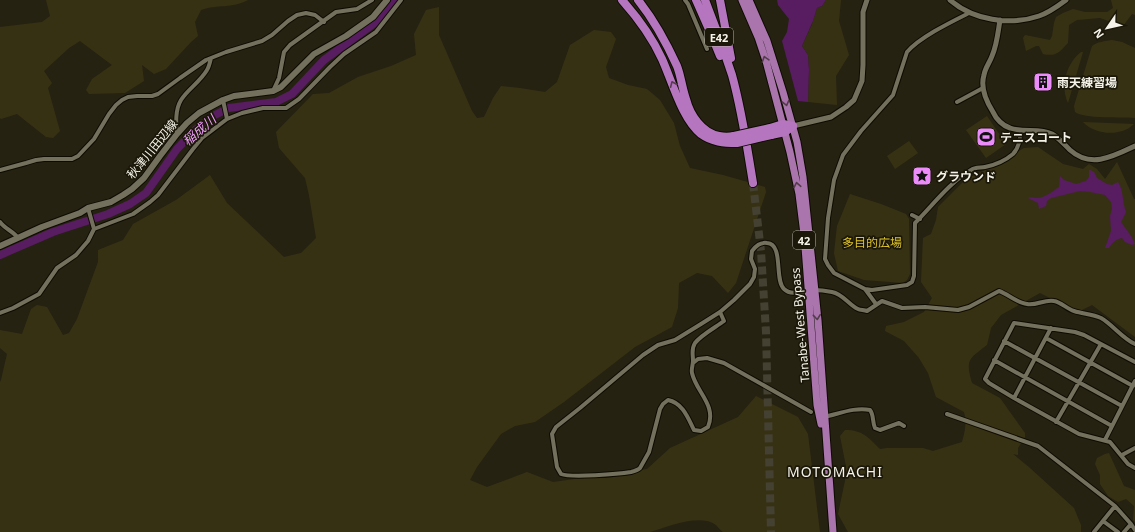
<svg xmlns="http://www.w3.org/2000/svg" width="1135" height="532" font-family="'Noto Sans','Noto Sans JP',sans-serif">
<style>
.green{fill:#373114}
.water{fill:#581c61}
.lines{fill:none;stroke-linecap:round;stroke-linejoin:round}
.river{stroke:#581c61;stroke-width:8}
.motorway-tunnel{stroke:#444132;stroke-width:8;stroke-dasharray:8 4;stroke-linecap:butt}
.minor-casing{stroke:#0e0b01;stroke-width:6}
.tertiary-casing{stroke:#0e0b01;stroke-width:7}
.secondary-casing{stroke:#0e0b01;stroke-width:8}
.trunk-casing{stroke:#0e0b01;stroke-width:9}
.motorway-casing{stroke:#0e0b01;stroke-width:10}
.minor{stroke:#74705e;stroke-width:4}
.tertiary{stroke:#74705e;stroke-width:5}
.secondary{stroke:#74705e;stroke-width:6}
.trunk{stroke:#a975ac;stroke-width:7}
.motorway{stroke:#b676bf;stroke-width:8}
.motorway-bridge-casing{stroke:#0e0b01;stroke-width:10;stroke-linecap:butt}
.motorway-bridge{stroke:#b676bf;stroke-width:8}
.oneway{stroke:#543d4a}
.oneway2{stroke:#593e52}
.labels{text-anchor:middle;dominant-baseline:central;stroke-width:3.5;stroke-linejoin:round;paint-order:stroke}
.shield{fill:#1b1809;stroke:#b4b1a6;stroke-width:1}
.shield-label{font-size:11px;font-weight:bold;fill:#f5f3e9}
.poi-label{font-size:12px;font-weight:bold;fill:#f5f3e9;stroke:#1b1809;text-anchor:start}
.street-label{font-size:12px;fill:#f5f3e9;stroke:#1b1809}
.park-label{font-size:12px;fill:#ddc22c;stroke:#1b1809}
.water-label{font-size:13px;font-style:italic;fill:#f29efe;stroke:#1b1809}
.quarter-label{font-size:14px;letter-spacing:1px;fill:#f5f3e9;stroke:#1b1809}
</style>
<rect width="100%" height="100%" fill="#252212"/>
<path class="green" d="M46 0H248C231 9 218 4 201 10L195 22 198 36 191 42 166 69 154 74 142 65 144 81 125 93 89 94 86 90 92 79 112 65 80 41 69 48 44 71 52 83 48 88 60 131 53 138 46 137 17 114 1 119 0 118V27L42 22 50 16Z
M826 0H841L839 21 849 55 836 76 837 105 808 102 809 70 808 55 802 46 812 24 817 8 822 6Z
M1111 0H1135V15L1132 14 1123 26 1100 18 1077 20 1069 25 1068 43C1059 52 1057 57 1043 54L1039 46H1036L1026 51 1023 38 1025 35 1050 40 1052 36 1054 23 1056 17 1063 13 1073 9 1085 12H1107L1113 8Z
M439 7V35L472 111 477 118 484 117 493 98 501 86 520 88 545 92 557 82 570 45 594 30 611 32 616 39 606 67 609 78 628 85 647 89 660 100 674 123 680 146 690 168 723 175 765 187 766 192 736 283 728 293 712 276 697 273 679 283 678 308 672 327 635 347 564 402 535 422 515 426 501 434 477 467 470 480 487 487 527 472 553 482 647 469 670 448 738 417 756 396 798 417 808 434 820 532H723C720 530 718 527 716 525 700 513 667 527 650 532H0V382L1 380 7 354 0 348V330L22 334 31 309 37 305 47 307 63 335 69 333 77 319 98 262V250L123 240 133 224 176 200 210 175 227 203 284 257 301 253 316 238 309 195 305 178 279 148 276 132 313 94 329 93 358 77 391 66 416 55 414 34 426 10Z
M1112 40 1122 42 1135 48V118C1123 117 1084 119 1075 112L1074 106 1092 46C1097 42 1105 41 1112 40Z
M1081 52H1083L1068 103C1060 86 1066 64 1081 52Z
M987 116 1006 144 986 158 966 130Z
M1083 122 1134 124C1121 137 1095 135 1083 122Z
M909 141 918 153 895 169 887 156Z
M1038 147 1063 164 1083 169 1089 164 1097 169 1105 179 1117 162 1134 199H1135V337L1092 305 1078 312 1040 293 1001 315 991 328 987 345C969 359 965 359 972 383L1000 398 1025 433V437L1018 448V455L1013 454 1030 468 1074 508 1081 525V532H848L838 514 845 481 846 466 840 436 845 430C863 430 869 438 880 449L887 448H923L933 451 962 442C965 431 967 423 964 412L936 397 928 373 919 358 904 341 885 331 886 326 904 322 924 312 932 298 921 282 923 238 931 234 936 220 938 207 966 179 983 171 1024 148Z
M850 194 881 204 906 214 909 219 910 274 907 280 903 283 864 280 838 271 834 253 837 226Z
M1109 453 1124 486 1135 490V522L1133 520 1134 506 1126 499 1118 502 1108 496 1100 484V475L1095 464 1097 458 1105 454Z"/>
<path class="water" d="M777 0H826L822 6 817 8 813 21 802 46 808 55 809 70 808 102 798 101 782 41 787 32 789 19 778 5Z
M1089 170H1090L1094 172 1097 178 1107 184 1112 185 1118 182C1124 191 1122 202 1126 212L1121 222 1131 236 1135 244 1132 245 1125 242 1122 238C1116 239 1112 243 1109 248H1105L1111 231 1110 216 1112 209 1111 202 1105 195 1090 192 1080 191 1051 198 1047 201 1046 206 1039 209 1038 203 1028 198C1032 197 1033 198 1037 198 1045 198 1053 191 1059 187L1060 176 1064 180 1076 184 1086 181 1089 177Z"/>
<g class="lines">
<path class="river" d="M0 255 53 232 108 214 130 204 146 193 177 149 194 131 213 116 229 108 276 102 292 94 324 60 376 22 394 0"/>
<path class="motorway-tunnel" d="M753 183 761 251 766 332 771 532"/>
<g class="minor-casing">
<path id="minor" d="M685 0 688 4 707 49
M969 13C951 22 920 37 907 52L893 95 861 131 843 155 834 180 828 218 825 259 828 265 834 273 865 289 872 290 907 285 912 282 914 276 915 223C932 206 950 182 971 170 975 167 980 168 985 167 995 165 1006 160 1013 154 1019 148 1020 139 1021 131
M273 91 279 78 284 52 290 45 336 12 357 9 372 0
M223 100 227 119
M957 102 983 88
M177 134C176 123 175 110 181 100 188 89 200 82 207 70 209 67 210 62 211 58
M0 170 26 163 36 160 44 159H72L78 156 94 139 109 114 116 105 122 100 128 97 137 96H152L158 94 180 78 206 60 226 52 262 41 272 35 288 21 297 15 306 13 315 15 324 22
M88 208 94 229
M912 215 920 219
M0 222C5 229 13 231 18 238
M865 289 876 304
M720 312 724 321C716 327 701 335 695 343 691 349 693 354 693 361 693 365 691 369 692 373 696 392 717 405 708 427L701 431 694 430C688 418 683 403 668 400L663 404 660 409 649 452 640 468C638 470 635 471 631 472 619 474 571 478 561 474L557 467 552 434 556 427 580 408 643 355 658 345 675 340 701 324 720 312 734 300 750 284 754 277 755 269 751 259 752 251C756 246 760 242 767 243 784 244 774 280 784 289 792 297 804 290 814 290 819 290 827 291 832 292 843 294 849 305 858 309 860 310 864 310 867 311L882 301 902 308 925 307 958 310 969 307 999 291C1008 294 1017 303 1027 304 1036 306 1045 299 1054 301 1061 302 1067 309 1074 311 1083 314 1092 314 1101 318 1113 325 1122 338 1135 344
M0 313 13 308 39 294 57 268 76 255 88 241 94 229 133 214 150 202 158 195 193 149 202 138 227 119 242 113 263 108H286L299 99 330 67 344 54 376 32 401 0
M1046 338 1133 386
M1004 341 1122 406
M994 360 1112 426
M1135 362 1084 335 1075 332 1014 323 985 379 989 383 1014 398 1079 434 1110 442 1128 464 1135 468
M693 363 698 359 707 358 724 363 811 412
M1014 398 1051 328
M947 414 1038 446 1115 506 1131 524 1135 530
M828 416C841 413 856 407 870 410 874 415 872 421 875 428L880 430 899 423 904 426
M1056 422 1101 344
M1105 440 1135 381
M1122 455 1135 448
M1103 521 1118 532
M1094 532 1115 506
M1124 532 1131 524"/>
</g>
<g class="tertiary-casing">
<path id="tertiary" d="M950 0C973 20 1010 26 1039 16 1048 13 1058 6 1066 0
M1000 20C998 32 997 45 992 56 990 62 985 68 984 75 980 88 986 101 993 112 996 119 1003 126 1010 128 1024 133 1039 128 1052 134 1059 138 1064 144 1070 150 1091 169 1114 156 1135 146
M793 126 831 117 846 107 854 100 862 81 863 65V12L867 0"/>
</g>
<g class="secondary-casing">
<path id="secondary" d="M0 246 42 227 80 213 88 208 111 202 123 195 132 189 144 178 160 156 177 134 187 123 199 113 223 100 234 96 273 91 281 87 314 54 346 36 373 17 387 0"/>
</g>
<g class="trunk-casing">
<path id="trunk" d="M742 0 758 37 766 61 790 152 799 194 804 234 817 405 821 424
M749 0 767 41 783 92 797 142 803 177 818 320 833 532"/>
</g>
<g class="motorway-casing">
<path id="motorway" d="M622 0C638 18 652 37 662 59 672 81 682 119 701 134 712 142 724 143 737 143
M638 0C654 20 666 42 677 66 681 76 682 88 686 99 690 115 702 133 719 136 724 137 729 137 734 136
M696 0 711 34 720 56
M705 0C715 25 724 50 732 75 742 111 747 147 753 183
M720 0 731 58
M770 128 783 124 793 126
M771 135 785 132 793 126"/>
</g>
<use href="#minor" class="minor"/>
<use href="#tertiary" class="tertiary"/>
<use href="#secondary" class="secondary"/>
<use href="#trunk" class="trunk"/>
<use href="#motorway" class="motorway"/>
<g class="motorway-bridge-casing">
<path id="motorway-bridge" d="M734 136 770 128
M737 143 771 135"/>
</g>
<use href="#motorway-bridge" class="motorway-bridge"/>
</g>
<defs><path id="oneway-chevron" d="M-2-3.5L2.5 0L-2 3.5" fill="none" stroke-width="1.6" stroke-linecap="round" stroke-linejoin="round"/></defs>
<g class="oneway">
<use href="#oneway-chevron" transform="translate(765 59) rotate(-107)"/>
<use href="#oneway-chevron" transform="translate(786 103) rotate(76)"/>
<use href="#oneway-chevron" transform="translate(797 185) rotate(-101)"/>
<use href="#oneway-chevron" transform="translate(817 317) rotate(84)"/>
</g>
<use class="oneway2" href="#oneway-chevron" transform="translate(673 84) rotate(-113)"/>
<defs>
<g id="building-square" transform="scale(1)"><rect x="-9" y="-9" width="18" height="18" rx="4" fill="#ec8cfa" stroke="#1b1809"/><path d="M-4-6H4V6H1V3H-1V6H-4ZM-2.5-4.3h1.7v1.8h-1.7ZM.8-4.3h1.7v1.8H.8ZM-2.5-1h1.7V.8h-1.7ZM.8-1h1.7V.8H.8Z" fill="#111"/></g>
<g id="stadium-square" transform="scale(1)"><rect x="-9" y="-9" width="18" height="18" rx="4" fill="#ec8cfa" stroke="#1b1809"/><path d="M0-5a6.5 5 0 1 0 0 10a6.5 5 0 1 0 0-10ZM-3.5-1.8h7v3.6h-7Z" fill="#111"/></g>
<g id="sight-square" transform="scale(1)"><rect x="-9" y="-9" width="18" height="18" rx="4" fill="#ec8cfa" stroke="#1b1809"/><path d="M0-6L1.8-2.2L6-1.7L2.9 1.2L3.7 5.4L0 3.3L-3.7 5.4L-2.9 1.2L-6-1.7L-1.8-2.2Z" fill="#111"/></g>
</defs>
<g fill-rule="evenodd">
<use href="#building-square" x="1043" y="82"/>
<use href="#stadium-square" x="986" y="137"/>
<use href="#sight-square" x="922" y="176"/>
</g>
<g class="labels">
<g class="shield">
<rect x="705" y="28" width="28" height="18" rx="3"/>
<rect x="793" y="231" width="22" height="18" rx="3"/>
</g>
<g class="shield-label">
<text x="719" y="37">E42</text>
<text x="804" y="240">42</text>
</g>
<g class="poi-label">
<text x="1057" y="82">雨天練習場</text>
<text x="1000" y="137">テニスコート</text>
<text x="936" y="176">グラウンド</text>
</g>
<g class="street-label">
<text transform="translate(152 149) rotate(-51)">秋津川田辺線</text>
<text transform="translate(800 325) rotate(-95)">Tanabe-West Bypass</text>
</g>
<g class="park-label">
<text x="872" y="242">多目的広場</text>
</g>
<g class="water-label">
<text transform="translate(199 130) rotate(-41)">稲成川</text>
</g>
<g class="quarter-label">
<text x="835" y="471">MOTOMACHI</text>
</g>
</g>
<g transform="translate(1107 28) rotate(236)" stroke="#1b1809" stroke-width="3" paint-order="stroke">
<path d="M0-3L7 15L0 10L-7 15Z" fill="#f5f3e9"/>
<text y="-6" font-size="11" font-weight="bold" text-anchor="middle" fill="#f5f3e9">N</text>
</g>
</svg>
